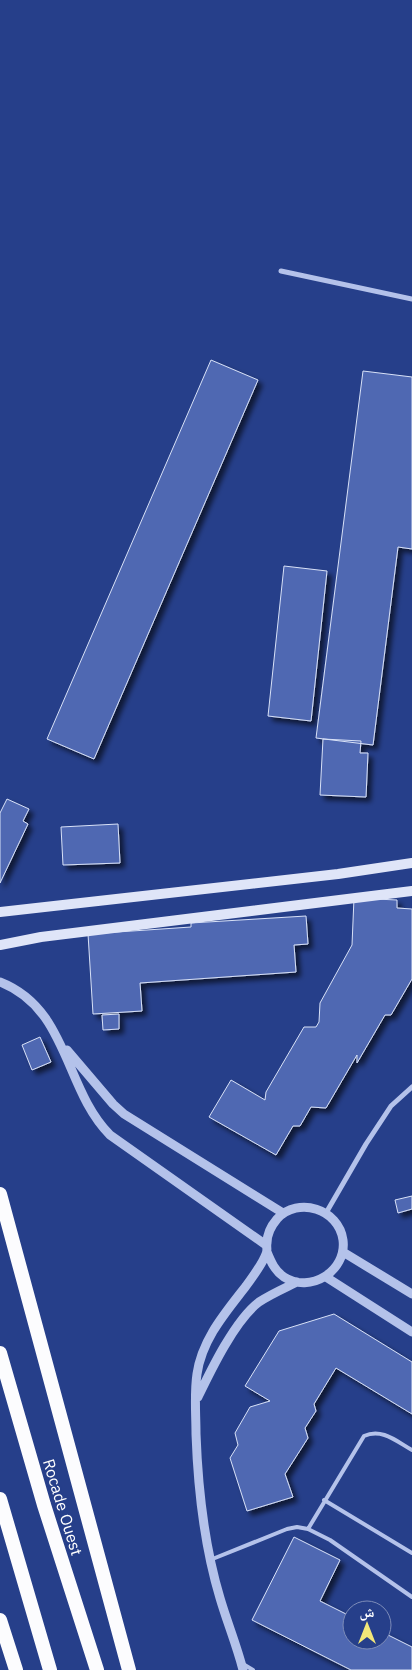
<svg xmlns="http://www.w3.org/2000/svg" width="412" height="1670" font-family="'IBM Plex Sans','Noto Naskh Arabic',sans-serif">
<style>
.building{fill:#4f68b2;stroke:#d8e1f7;filter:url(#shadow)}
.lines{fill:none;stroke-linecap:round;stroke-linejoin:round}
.service{stroke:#b4c2ea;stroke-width:4}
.minor{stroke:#b4c2ea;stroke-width:5}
.tertiary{stroke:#b4c2ea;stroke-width:9}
.secondary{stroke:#dfe5f8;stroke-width:10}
.trunk{stroke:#fcfcfe;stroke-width:14}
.labels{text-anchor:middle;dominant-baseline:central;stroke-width:4;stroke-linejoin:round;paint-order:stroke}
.street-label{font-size:16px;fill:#fff;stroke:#263f8a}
</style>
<defs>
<filter id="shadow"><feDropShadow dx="4.5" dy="4.5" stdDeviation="2.5" flood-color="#0009"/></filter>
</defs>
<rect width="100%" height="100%" fill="#263f8a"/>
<path class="building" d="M211 360 258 380 94 759 47 739Z
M363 371 412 377V549L398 547 373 745 316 738Z
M284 566 327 571 311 721 268 716Z
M323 739 361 741 360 753H368L366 797 320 795Z
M7 799 29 809 23 821 28 824 0 883V813Z
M118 824 120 863 63 865 61 827Z
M354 898 397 900V908L412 909V979L391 1015H385L357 1063V1055L326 1108 311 1107 300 1126H293L276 1155 209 1117 231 1080 265 1100 266 1092 304 1027H316L319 1022 320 1003 352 945Z
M306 916 308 944 294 945 296 972 140 983 142 1011 93 1014 88 934 191 927V923Z
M119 1014V1029L103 1030 102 1015Z
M40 1037 51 1062 32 1070 22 1045Z
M412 1196V1209L398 1213 395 1200Z
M334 1314 412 1362V1414L336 1368 314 1404 316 1411 305 1428 308 1438 285 1474 293 1497 247 1511 230 1458 238 1445 235 1433 250 1407 270 1401 245 1386 279 1331Z
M294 1537 340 1560 320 1601 352 1617V1640H382V1632L412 1647V1670H351L252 1620Z"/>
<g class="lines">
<path class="service" d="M324 1500 412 1553
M308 1529 364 1436C382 1428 396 1441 412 1450
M210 1560 287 1529 297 1527 308 1529 330 1540 412 1597
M243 1664 253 1670"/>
<path class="minor" d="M281 271 412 299
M326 1213 366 1144 391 1106 412 1087"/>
<path class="tertiary" d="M0 982C69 1009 64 1089 110 1135L266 1245
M67 1050 113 1104 124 1114 283 1213
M343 1252 412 1294
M326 1277 412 1332
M198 1397C211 1370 235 1320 259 1302 271 1294 285 1288 297 1282
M243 1670C237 1646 227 1622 220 1598 204 1545 198 1490 196 1434 196 1414 194 1394 197 1374 202 1339 226 1312 246 1286 253 1276 262 1265 266 1254 268 1250 266 1247 267 1243 267 1234 271 1226 277 1219 298 1196 339 1209 343 1240 347 1271 310 1294 284 1277 275 1271 271 1262 267 1252"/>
<path class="secondary" d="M0 912 338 874 412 863
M0 945 41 937 412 891"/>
<path class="trunk" d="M0 1194 129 1670
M0 1353 44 1505 97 1670
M0 1499 50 1670
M0 1620 16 1670"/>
</g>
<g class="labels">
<g class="street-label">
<text transform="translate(63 1507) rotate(73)">Rocade Ouest</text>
</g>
</g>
<g transform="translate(367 1625)"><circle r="24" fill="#263f8a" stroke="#7d8cb9"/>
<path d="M0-4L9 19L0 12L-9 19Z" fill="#f2e779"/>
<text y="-8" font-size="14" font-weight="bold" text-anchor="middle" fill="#ffffff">ش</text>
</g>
</svg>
